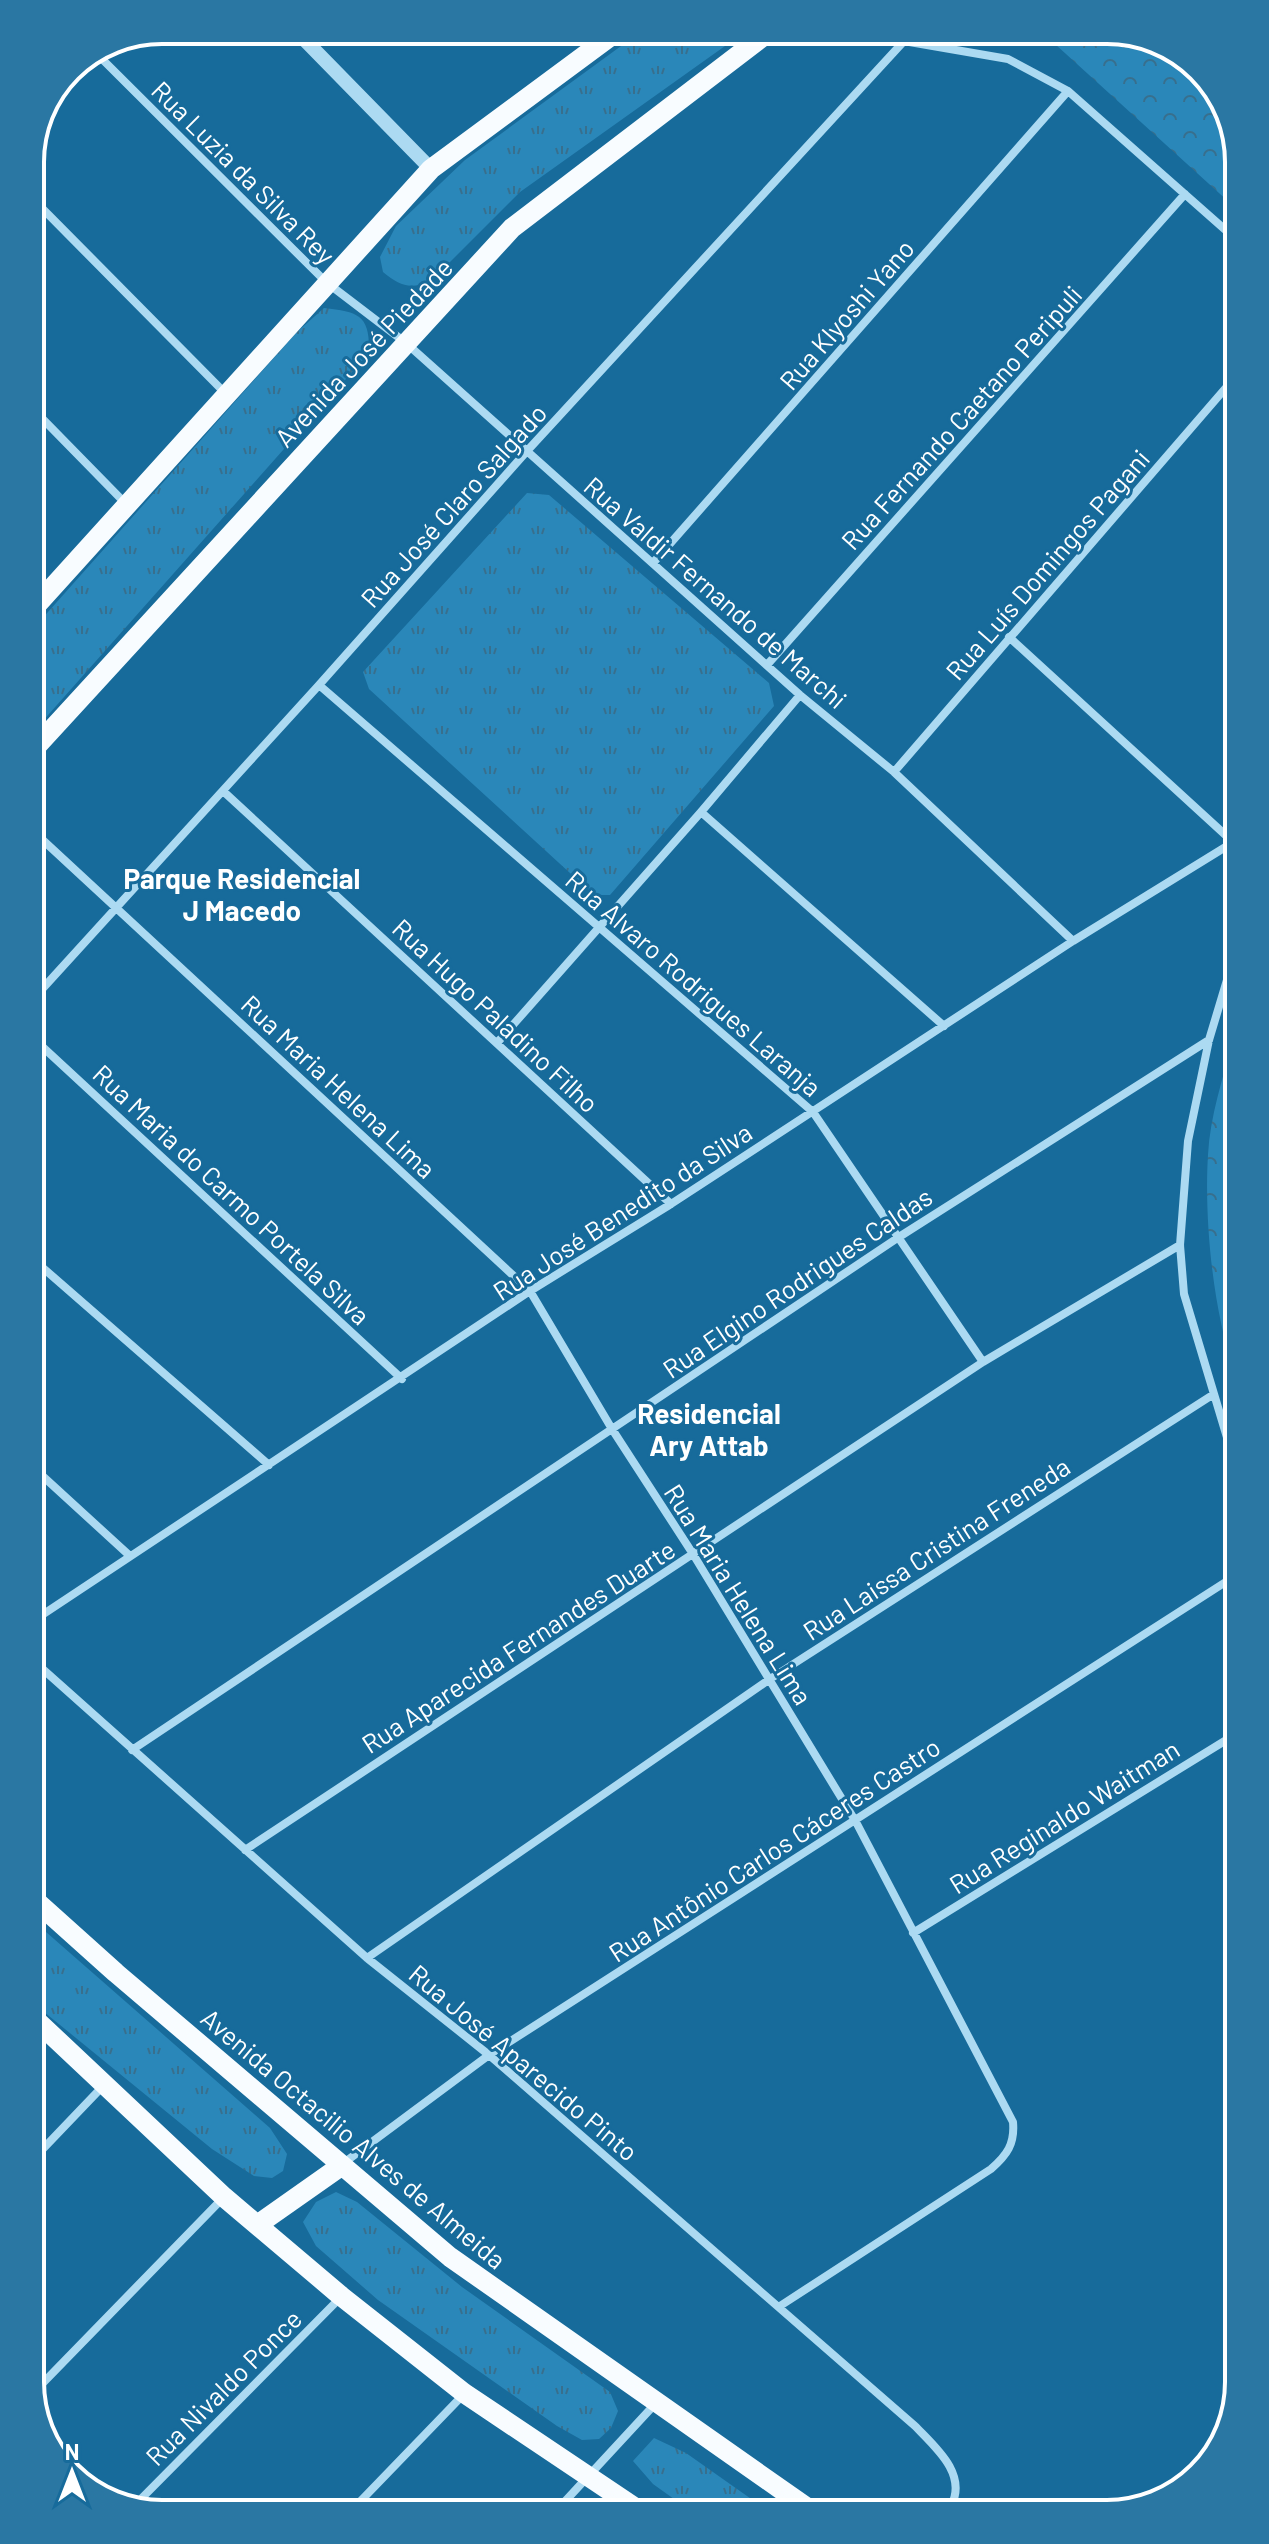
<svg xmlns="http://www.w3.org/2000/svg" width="1269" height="2544" font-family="Barlow,sans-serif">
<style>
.grass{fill:url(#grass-tufts)}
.forest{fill:url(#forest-crowns)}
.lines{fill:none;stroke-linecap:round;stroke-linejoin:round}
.minor{stroke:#acdaf2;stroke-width:8}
.tertiary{stroke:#acdaf2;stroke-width:14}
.primary{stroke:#f8fcff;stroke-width:20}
.labels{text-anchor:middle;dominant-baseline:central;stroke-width:6;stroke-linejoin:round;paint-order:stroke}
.street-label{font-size:26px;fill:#fff;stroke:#176b9b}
.neighbourhood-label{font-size:28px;font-weight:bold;fill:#fff;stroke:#176b9b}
.rim{fill:none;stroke:#fff;stroke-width:4}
</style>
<defs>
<pattern id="grass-tufts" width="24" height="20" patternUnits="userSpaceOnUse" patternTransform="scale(2)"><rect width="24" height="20" fill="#2a87b9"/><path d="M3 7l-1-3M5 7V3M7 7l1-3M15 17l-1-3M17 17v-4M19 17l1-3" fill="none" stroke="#386f8d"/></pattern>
<pattern id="forest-crowns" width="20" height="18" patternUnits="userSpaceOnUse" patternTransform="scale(2)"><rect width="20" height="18" fill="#2a87b9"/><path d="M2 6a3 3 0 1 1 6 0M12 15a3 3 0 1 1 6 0" fill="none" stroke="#386f8d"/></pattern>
</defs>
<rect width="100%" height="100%" fill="#176b9b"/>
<path class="grass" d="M643 30H730L725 46 520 192 430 282C409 289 400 286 383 272L380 257 396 226 465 160Z
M324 308C359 312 370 315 369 353L33 732 32 630 297 332Z
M527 493 549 495 769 683 774 706 610 895H594L369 689 363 672Z
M38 1925 270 2128 287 2154 283 2171 272 2178 254 2176 212 2149 38 2007Z
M336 2192 357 2202 462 2287 610 2392 618 2411 611 2428 599 2439 582 2440 557 2426 378 2300 316 2246 303 2222 316 2202Z
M654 2438 686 2453 764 2508 688 2509 653 2484 633 2461Z"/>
<path class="forest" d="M986 30H1116L1187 57 1229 112 1230 203 1055 44Z
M1233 1041 1235 1373C1213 1312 1204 1219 1208 1155 1210 1116 1223 1078 1233 1041Z"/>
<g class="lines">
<path class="minor" d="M840 30 1008 59 1068 91 1230 234
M99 56 326 282 406 343 800 695 894 772 1073 941
M30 196 225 393
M31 407 126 504
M653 563 1068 91
M1009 637 1232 841
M767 665 1185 194
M319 685 813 1112 983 1362
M894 772 1230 383
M223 791 671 1204
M701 812 944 1026
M33 831 530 1291 612 1429 693 1554 856 1822 1013 2122C1015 2144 1007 2155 991 2169L780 2306
M1233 960 1209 1040 1188 1141 1180 1245 1184 1294 1235 1464
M34 998 319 685 527 451 905 40
M34 1039 402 1379
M497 1043 701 812 800 695
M35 1261 269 1465
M36 1470 130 1556
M36 1619 530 1291 671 1204 1073 941 1232 843
M37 1664 367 1958 489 2055 915 2426C935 2447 968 2474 951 2506
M132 1750 899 1237 1209 1040
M245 1850 983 1362 1180 1245
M913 1933 1236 1734
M367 1958 770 1679 1214 1394
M39 2153 105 2084
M341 2165 489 2055 1235 1576
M40 2386 223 2198
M134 2506 341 2297
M557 2510 656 2403
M350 2512 464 2394"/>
<path class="tertiary" d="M295 30 431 169"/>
<path class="primary" d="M32 610 431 169 619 30
M33 750 512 228 770 31
M38 1903 116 1973 450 2257 806 2507
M38 2022 224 2197 341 2296 464 2393 637 2509
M257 2225 341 2166"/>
</g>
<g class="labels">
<g class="street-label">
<text transform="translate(244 172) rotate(45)">Rua Luzia da Silva Rey</text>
<text transform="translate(846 314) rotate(-49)">Rua Klyoshi Yano</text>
<text transform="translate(363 352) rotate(-47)">Avenida José Piedade</text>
<text transform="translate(961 417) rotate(-48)">Rua Fernando Caetano Peripuli</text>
<text transform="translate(453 505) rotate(-48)">Rua José Claro Salgado</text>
<text transform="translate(1047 564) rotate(-49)">Rua Luís Domingos Pagani</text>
<text transform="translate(716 592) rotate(41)">Rua Valdir Fernando de Marchi</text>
<text transform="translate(694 983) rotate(41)">Rua Alvaro Rodrigues Laranja</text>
<text transform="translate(496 1015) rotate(43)">Rua Hugo Paladino Filho</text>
<text transform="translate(339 1086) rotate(43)">Rua Maria Helena Lima</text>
<text transform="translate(232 1194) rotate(43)">Rua Maria do Carmo Portela Silva</text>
<text transform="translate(622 1211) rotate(-33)">Rua José Benedito da Silva</text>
<text transform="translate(797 1282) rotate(-34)">Rua Elgino Rodrigues Caldas</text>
<text transform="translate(936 1548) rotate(-33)">Rua Laissa Cristina Freneda</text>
<text transform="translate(739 1594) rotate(58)">Rua Maria Helena Lima</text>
<text transform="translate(518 1646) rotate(-33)">Rua Aparecida Fernandes Duarte</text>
<text transform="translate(1064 1816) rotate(-32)">Rua Reginaldo Waitman</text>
<text transform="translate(774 1849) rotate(-33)">Rua Antônio Carlos Cáceres Castro</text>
<text transform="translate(524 2062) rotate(40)">Rua José Aparecido Pinto</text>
<text transform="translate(354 2138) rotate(40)">Avenida Octacilio Alves de Almeida</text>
<text transform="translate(223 2387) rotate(-45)">Rua Nivaldo Ponce</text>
</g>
<g class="neighbourhood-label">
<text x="242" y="878">Parque Residencial<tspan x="242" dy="32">J Macedo</tspan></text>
<text x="709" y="1413">Residencial<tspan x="709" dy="32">Ary Attab</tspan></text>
</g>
</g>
<path d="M0 0H1269V2544H0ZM162 44H1107A118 118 0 0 1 1225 162V2382A118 118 0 0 1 1107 2500H162A118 118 0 0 1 44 2382V162A118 118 0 0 1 162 44Z" fill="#2a77a3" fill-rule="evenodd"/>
<path class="rim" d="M162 44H1107A118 118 0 0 1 1225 162V2382A118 118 0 0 1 1107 2500H162A118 118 0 0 1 44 2382V162A118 118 0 0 1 162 44Z"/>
<g transform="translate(72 2472)" stroke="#176b9b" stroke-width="6" paint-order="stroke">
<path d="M0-6L14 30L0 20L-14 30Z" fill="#ffffff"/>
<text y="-12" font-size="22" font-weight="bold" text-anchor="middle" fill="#ffffff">N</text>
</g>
</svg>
